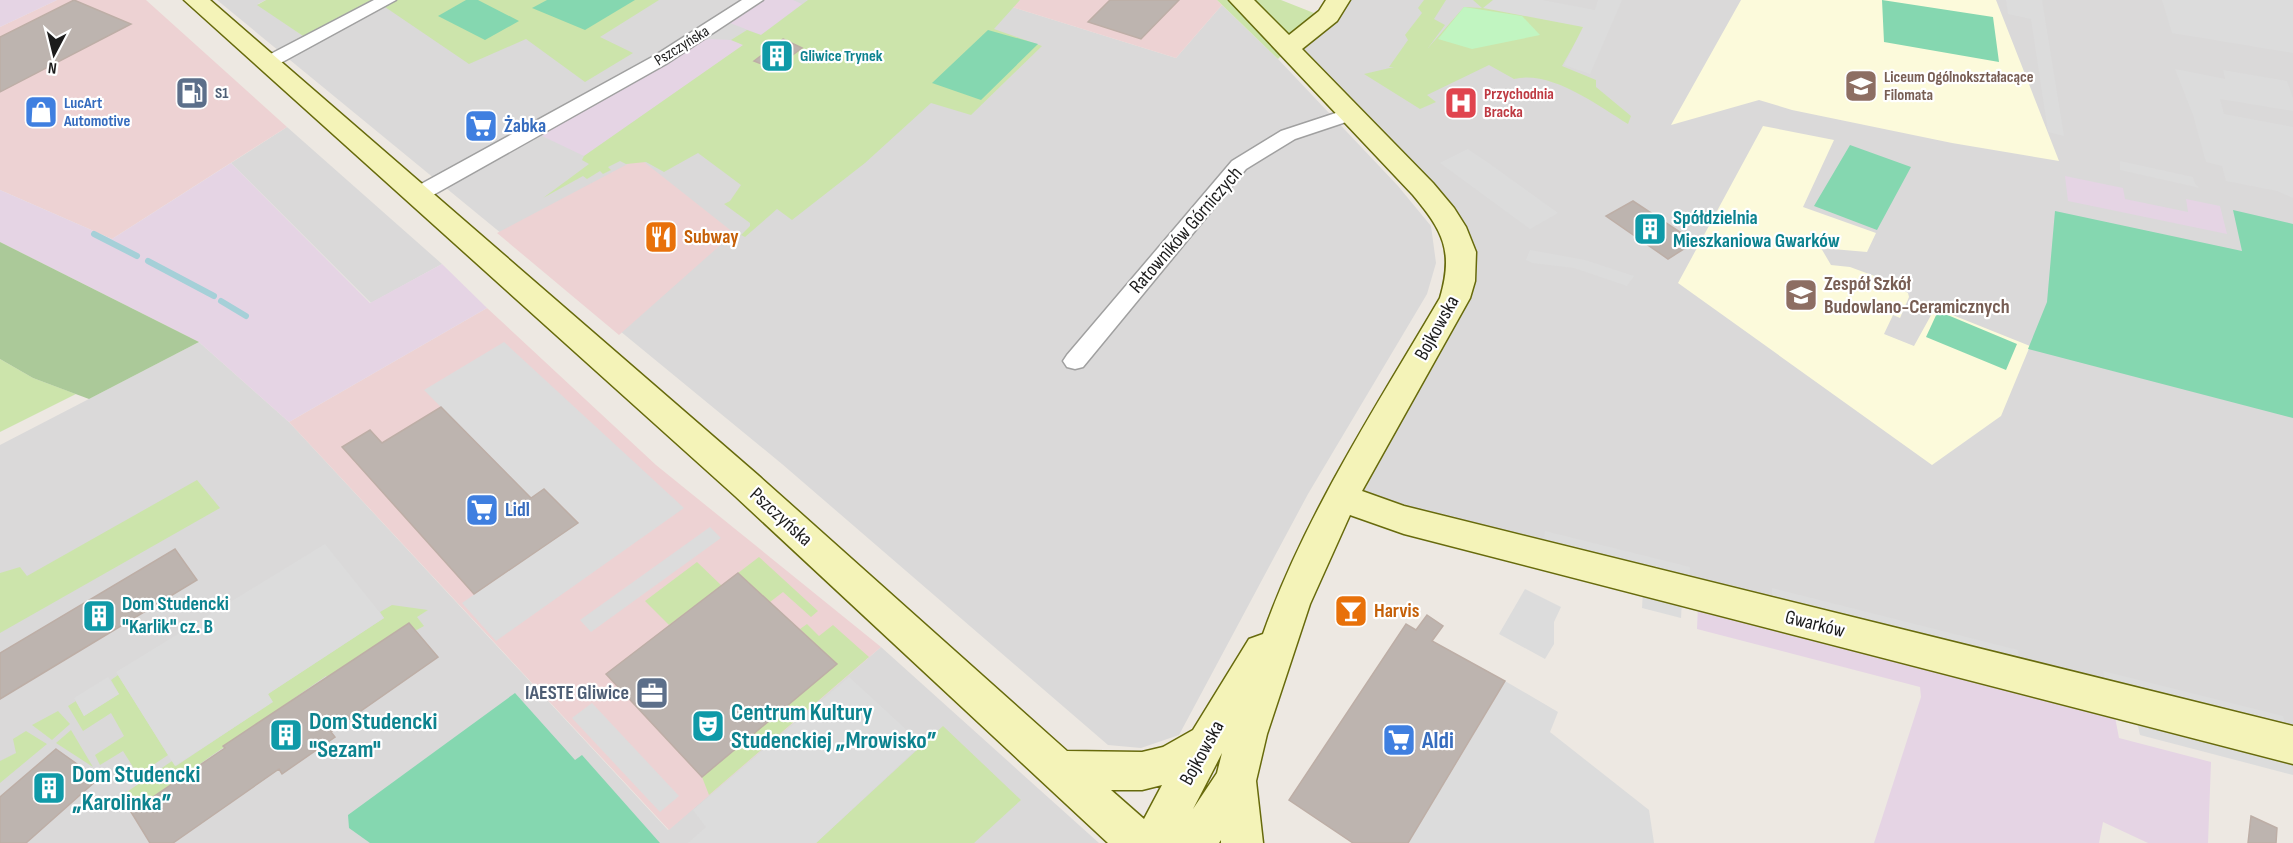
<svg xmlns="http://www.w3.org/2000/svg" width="2293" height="843" font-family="'Sofia Sans Condensed',sans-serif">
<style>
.residential{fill:#dad9d9}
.commercial{fill:#edd2d3}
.industrial{fill:#e5d4e4}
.education{fill:#fcfadb}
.grass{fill:#cce4ab}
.forest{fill:#abc999}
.park{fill:#c1f5c1}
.pitch{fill:#85d7b0}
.parking{fill:#dcdcdc}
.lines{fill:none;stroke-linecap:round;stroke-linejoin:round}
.stream{stroke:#a5d0d8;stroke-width:6}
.building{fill:#bdb4af;stroke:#bdaea6;stroke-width:1.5}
.street-casing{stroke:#a0a0a0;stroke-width:3}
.secondary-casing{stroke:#676a0c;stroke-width:3}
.street{fill:#fff;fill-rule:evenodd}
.secondary{fill:#f4f3b8;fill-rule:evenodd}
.labels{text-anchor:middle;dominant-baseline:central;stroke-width:4.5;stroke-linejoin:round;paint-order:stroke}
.far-street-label{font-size:16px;fill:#1c1c1c;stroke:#fff}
.far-culture-label{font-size:16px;font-weight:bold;fill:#0d838f;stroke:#fff;text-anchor:start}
.far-education-label{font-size:16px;font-weight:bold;fill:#785e54;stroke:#fff;text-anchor:start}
.far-service-label{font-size:16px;font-weight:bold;fill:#4e5e75;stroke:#fff;text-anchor:start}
.far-health-label{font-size:16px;font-weight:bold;fill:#be3a42;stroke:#fff;text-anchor:start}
.far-shop-label{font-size:16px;font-weight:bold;fill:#366cbe;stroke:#fff;text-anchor:start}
.shop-label{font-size:20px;font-weight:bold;fill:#366cbe;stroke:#fff;text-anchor:start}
.culture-label{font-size:20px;font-weight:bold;fill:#0d838f;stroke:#fff;text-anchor:start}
.street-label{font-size:20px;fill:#1c1c1c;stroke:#fff}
.food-label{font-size:20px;font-weight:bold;fill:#c56008;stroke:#fff;text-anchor:start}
.education-label{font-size:20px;font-weight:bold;fill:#785e54;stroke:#fff;text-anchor:start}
.service-label{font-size:20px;font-weight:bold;fill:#4e5e75;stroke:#fff;text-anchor:end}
.near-culture-label{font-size:24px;font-weight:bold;fill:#0d838f;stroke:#fff;text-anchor:start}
.near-shop-label{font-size:24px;font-weight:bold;fill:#366cbe;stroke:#fff;text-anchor:start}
</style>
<rect width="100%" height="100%" fill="#ede8e2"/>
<path class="residential" d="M217 0H266L258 4 303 36 372 0H1020L1012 7 1176 58 1222 5 1278 59 1398 186 1431 226 1436 263 1427 294 1308 494 1179 735 1141 748 1108 745 782 464Z
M1338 0H2293V745L1340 498 1436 334 1460 243 1287 49Z
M287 127 442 264 371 303 231 163Z
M199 342 289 422 668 830 881 647 1099 843H0V445Z"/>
<path class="commercial" d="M57 0H146L287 127 112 239 0 190V27Z
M1020 0H1217L1222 5 1176 58 1012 7Z
M639 158 734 233 619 335 497 233Z
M487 308 656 465 881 647 669 830 289 422Z"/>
<path class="industrial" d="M0 0H57L0 27Z
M763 0H793L802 4 761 35 730 23Z
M710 39 731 40 744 45 584 156 540 135 687 44Z
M231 163 370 303 442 264 487 308 289 422 199 342 0 242V190L112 239Z
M2065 176 2123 188 2125 199 2188 212 2186 199 2220 206 2227 234 2068 201Z
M1698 605 2114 712 2119 738 2211 762 2208 843H2148L2103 822 2099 843H1874L1921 697 1920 687 1697 629Z"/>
<path class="education" d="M1741 0H1996L2059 161 1952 143 1792 110 1759 100 1671 125Z
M1763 126 1834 140 1803 207 1876 233 1867 252 1821 248 1831 265 1850 267 1880 278 1908 293 1909 297 1900 318 1893 315 1884 334 1914 346 1935 308 2030 346 2001 416 1932 465 1678 283Z"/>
<path class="grass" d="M266 0H372L303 36 257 5Z
M397 0H659L600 37 633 53 585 82 526 39 469 64 385 7Z
M808 0H1020L994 29 1042 46 971 115 931 103 865 163 792 220 777 209 745 237 741 235 750 226V223L724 204 730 201 741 185 698 153 664 172 646 162 626 164 620 161 608 167 611 170 603 174 600 171 587 179 583 176 543 198 589 164 582 160 584 156 743 45 731 40 747 30 761 35Z
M1217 0H1281L1319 15 1278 59Z
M1424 0H1446L1434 19 1445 25 1428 48 1464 7 1482 8 1473 0H1494L1584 27 1562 66 1596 80V87L1631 116 1628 124C1597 105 1551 70 1514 79L1489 65 1427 95 1436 102 1420 109 1364 74 1394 67H1389L1408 40 1405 35 1422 13 1418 8Z
M0 359 33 378 76 394 0 432Z
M197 480 220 508 0 633V573L20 567 27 576Z
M759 557 818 611 811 617 783 592 770 602 738 573Z
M697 562 722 586 669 625 645 601Z
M392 605 428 610 417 617 424 626 328 678 326 676 131 812 121 796 172 761 176 766 272 702 268 694 384 618 380 612Z
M807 624 819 636 833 625 869 657 709 795 702 777 836 664 800 629Z
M118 675 168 755 138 775 123 751 100 765 95 755 124 736 111 713 83 731 68 706 76 701 84 716 119 694 111 680Z
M58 711 70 724 52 740 32 725Z
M943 726 1021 800 974 843H816Z
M71 730 93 767 56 743Z
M26 731 47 744 0 783V761L16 753 13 739Z"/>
<path class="forest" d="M0 242 199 342 89 399 33 378 0 359Z"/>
<path class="park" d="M1464 7 1522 16 1540 35 1472 49 1438 39Z"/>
<path class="pitch" d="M466 0H478L519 21 485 40 438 16Z
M547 0H635L585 30 532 8Z
M1882 0 1993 17 1999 62 1884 42Z
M988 30 1038 44 981 100 932 83Z
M1850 145 1911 167 1877 230 1814 206Z
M2233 210 2293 224V418L2028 349 2047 302 2055 211 2242 251Z
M1938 311 2017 344 2006 370 1926 337Z
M515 693 575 760 582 755 660 843H370L349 828 348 815Z"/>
<path class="parking" d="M1493 0H1542L1595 10 1598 0H1622L1590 74 1564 65 1583 27 1483 8Z
M2006 0H2042L2064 136 2048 132 2031 19 2008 14Z
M2162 0H2293V53L2172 33Z
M2175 69 2225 79 2223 70 2287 81 2293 98V111L2220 99 2224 114 2293 127V198L2277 191 2226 181 2222 166 2206 162 2193 115Z
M1468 149 1483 159 1558 213 1530 229 1440 163Z
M2120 161 2193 177 2195 184 2200 188 2120 170Z
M1530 250 1585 260 1634 276 1627 286 1574 268 1532 263 1526 260Z
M504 342 684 508 496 641 462 603 578 522 545 490 531 498 424 390Z
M710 527 721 538 591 632 580 620Z
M1545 531 1690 567 1689 583 1543 547Z
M325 544 384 618 268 694 273 702 175 766 116 672Z
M1772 588 2018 650 2020 667 1772 604Z
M1525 589 1561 607 1554 622V644L1545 659 1499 634Z
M1643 591 1682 601 1681 618 1642 608Z
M2103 671 2283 716 2288 735 2106 689Z
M108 677 119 694 84 716 74 698Z
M849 677 922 744 816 843H688L706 827 693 810Z
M1505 681 1558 712 1550 732 1649 810 1654 843H1408Z
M592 703 679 796 660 812 572 718Z
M2136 717 2293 757V775L2140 735Z"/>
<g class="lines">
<path class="stream" d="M94 234 137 256
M148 261 214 296
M221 301 246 316"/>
</g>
<path class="building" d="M74 0 131 24 0 92V37Z
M1110 0H1179L1141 39 1088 22Z
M783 39 802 48 774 69 754 61Z
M1633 201 1695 242 1668 259 1606 216Z
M441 407 531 498 544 489 578 523 474 594 342 447 370 430 382 443Z
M175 549 197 580 0 699V653Z
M738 573 837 664 702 777 606 674Z
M1427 615 1443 626 1432 641 1505 681 1408 843H1353L1289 800 1406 624 1416 630Z
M409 623 438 657 331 732 335 737 282 774 279 769 173 843H150L131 812 225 748 223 746Z
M56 749 98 779 26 843H0V797Z
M2251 816 2277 828 2276 843H2248Z"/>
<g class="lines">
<g class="street-casing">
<path id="street" d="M374 0H396L275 66 269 67 260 62 263 58Z
M742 0H763L666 64 426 199H412L409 194 412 189 654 56Z
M1351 108 1361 114 1358 118 1295 139 1246 169 1083 367 1075 369 1067 367 1063 361 1067 355 1232 161 1281 131Z"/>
</g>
<g class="secondary-casing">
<path id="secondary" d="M184 0H210L759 476 1067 751 1142 752 1163 747 1193 730 1249 639 1263 634C1305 515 1376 407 1440 298 1454 251 1443 231 1413 195L1229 0H1254L1289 35 1319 11 1326 0H1350L1337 21 1302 49 1433 183 1454 208 1466 227 1476 252 1475 281 1470 298 1362 491 1404 506 2293 726V764L1404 534 1350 515 1310 604 1267 734 1256 781 1263 843H1221V840L1219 843H1108L735 496ZM1222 753 1217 773 1193 809ZM1162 785 1144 819 1111 790H1142Z"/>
</g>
<use href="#street" class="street"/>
<use href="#secondary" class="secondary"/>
</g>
<defs>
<g id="building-square" transform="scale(1.725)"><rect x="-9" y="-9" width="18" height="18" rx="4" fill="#0f9aa8" stroke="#fff"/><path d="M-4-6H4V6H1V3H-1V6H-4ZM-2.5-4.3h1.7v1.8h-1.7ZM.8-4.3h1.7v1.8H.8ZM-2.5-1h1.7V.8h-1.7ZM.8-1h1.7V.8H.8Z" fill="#fff"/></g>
<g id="school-square" transform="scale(1.725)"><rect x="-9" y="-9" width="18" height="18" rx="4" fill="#8d6e63" stroke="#fff"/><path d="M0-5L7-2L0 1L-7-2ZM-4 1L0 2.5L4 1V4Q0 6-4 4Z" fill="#fff"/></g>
<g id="fuel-square" transform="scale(1.725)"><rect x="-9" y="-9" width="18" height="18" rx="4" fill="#5c6f8a" stroke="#fff"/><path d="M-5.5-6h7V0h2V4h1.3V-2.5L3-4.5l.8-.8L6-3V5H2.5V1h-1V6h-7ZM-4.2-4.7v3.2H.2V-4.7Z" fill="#fff"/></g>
<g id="hospital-square" transform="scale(1.725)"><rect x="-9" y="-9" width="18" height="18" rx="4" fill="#e0444e" stroke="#fff"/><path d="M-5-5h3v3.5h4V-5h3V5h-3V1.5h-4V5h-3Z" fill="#fff"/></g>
<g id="shop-square" transform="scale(1.725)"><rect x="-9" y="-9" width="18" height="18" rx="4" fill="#3f7fe0" stroke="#fff"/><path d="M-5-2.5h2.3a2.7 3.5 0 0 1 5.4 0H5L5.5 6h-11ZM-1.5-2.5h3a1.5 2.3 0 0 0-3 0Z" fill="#fff"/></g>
<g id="supermarket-square" transform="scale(1.725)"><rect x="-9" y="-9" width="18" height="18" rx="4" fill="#3f7fe0" stroke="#fff"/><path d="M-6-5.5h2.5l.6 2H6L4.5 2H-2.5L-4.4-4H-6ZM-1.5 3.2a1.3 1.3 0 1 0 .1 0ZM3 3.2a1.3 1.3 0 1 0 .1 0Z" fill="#fff"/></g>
<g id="restaurant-square" transform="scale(1.725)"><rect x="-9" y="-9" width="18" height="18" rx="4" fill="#e8710a" stroke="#fff"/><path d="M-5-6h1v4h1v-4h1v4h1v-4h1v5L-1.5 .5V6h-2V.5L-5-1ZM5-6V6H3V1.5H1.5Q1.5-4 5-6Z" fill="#fff"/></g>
<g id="bar-square" transform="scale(1.725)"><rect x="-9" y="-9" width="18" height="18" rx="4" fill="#e8710a" stroke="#fff"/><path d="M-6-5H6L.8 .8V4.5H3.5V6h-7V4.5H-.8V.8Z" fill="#fff"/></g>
<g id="office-square" transform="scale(1.725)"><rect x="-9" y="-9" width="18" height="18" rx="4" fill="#5c6f8a" stroke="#fff"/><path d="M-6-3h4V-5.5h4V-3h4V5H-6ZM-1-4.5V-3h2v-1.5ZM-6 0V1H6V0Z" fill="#fff"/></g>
<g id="theatre-square" transform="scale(1.725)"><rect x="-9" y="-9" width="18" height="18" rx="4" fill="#0f9aa8" stroke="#fff"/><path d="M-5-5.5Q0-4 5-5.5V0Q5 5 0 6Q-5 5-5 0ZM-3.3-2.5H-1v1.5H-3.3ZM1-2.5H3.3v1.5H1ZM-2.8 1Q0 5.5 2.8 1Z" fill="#fff"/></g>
</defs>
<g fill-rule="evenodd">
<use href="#building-square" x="777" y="56"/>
<use href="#school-square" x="1861" y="86"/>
<use href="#fuel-square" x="192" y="93"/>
<use href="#hospital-square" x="1461" y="103"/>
<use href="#shop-square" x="41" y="112"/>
<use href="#supermarket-square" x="481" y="126"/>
<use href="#building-square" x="1650" y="229"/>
<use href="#restaurant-square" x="661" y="237"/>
<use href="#school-square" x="1801" y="295"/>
<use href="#supermarket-square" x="482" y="510"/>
<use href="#bar-square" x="1351" y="611"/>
<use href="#building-square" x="99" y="616"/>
<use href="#office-square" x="652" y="693"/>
<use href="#theatre-square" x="708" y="726"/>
<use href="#building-square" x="286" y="735"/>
<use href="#supermarket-square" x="1399" y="740"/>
<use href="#building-square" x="49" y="788"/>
</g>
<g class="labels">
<g class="far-street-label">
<text transform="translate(682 46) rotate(-32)">Pszczyńska</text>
</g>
<g class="far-culture-label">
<text x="800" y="56">Gliwice Trynek</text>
</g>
<g class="far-education-label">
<text x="1884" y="77">Liceum Ogólnokształacące<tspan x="1884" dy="18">Filomata</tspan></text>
</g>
<g class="far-service-label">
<text x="215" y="93">S1</text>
</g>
<g class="far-health-label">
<text x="1484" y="94">Przychodnia<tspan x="1484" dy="18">Bracka</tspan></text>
</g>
<g class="far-shop-label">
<text x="64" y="103">LucArt<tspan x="64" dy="18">Automotive</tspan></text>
</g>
<g class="shop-label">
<text x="504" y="126">Żabka</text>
<text x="505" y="510">Lidl</text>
</g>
<g class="culture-label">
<text x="1673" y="218">Spółdzielnia<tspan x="1673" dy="23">Mieszkaniowa Gwarków</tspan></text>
<text x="122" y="604">Dom Studencki<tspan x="122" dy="23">"Karlik" cz. B</tspan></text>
</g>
<g class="street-label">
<text transform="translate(1186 230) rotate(-49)">Ratowników Górniczych</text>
<text transform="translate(1437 328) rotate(-61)">Bojkowska</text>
<text transform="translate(781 517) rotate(42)">Pszczyńska</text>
<text transform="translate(1815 624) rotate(14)">Gwarków</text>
<text transform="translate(1202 753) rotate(-61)">Bojkowska</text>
</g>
<g class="food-label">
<text x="684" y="237">Subway</text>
<text x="1374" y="611">Harvis</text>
</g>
<g class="education-label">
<text x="1824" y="284">Zespół Szkół<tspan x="1824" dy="23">Budowlano-Ceramicznych</tspan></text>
</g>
<g class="service-label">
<text x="629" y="693">IAESTE Gliwice</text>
</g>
<g class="near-culture-label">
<text x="731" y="712">Centrum Kultury<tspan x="731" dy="28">Studenckiej „Mrowisko”</tspan></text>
<text x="309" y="721">Dom Studencki<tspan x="309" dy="28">"Sezam"</tspan></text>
<text x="72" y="774">Dom Studencki<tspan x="72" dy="28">„Karolinka”</tspan></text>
</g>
<g class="near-shop-label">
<text x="1422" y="740">Aldi</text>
</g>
</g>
<g transform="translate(54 54) rotate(187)" stroke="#ffffff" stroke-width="4.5" paint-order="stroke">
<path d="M0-4.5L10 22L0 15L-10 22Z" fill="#1c1c1c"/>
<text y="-9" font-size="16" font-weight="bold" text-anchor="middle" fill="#1c1c1c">N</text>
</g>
</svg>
